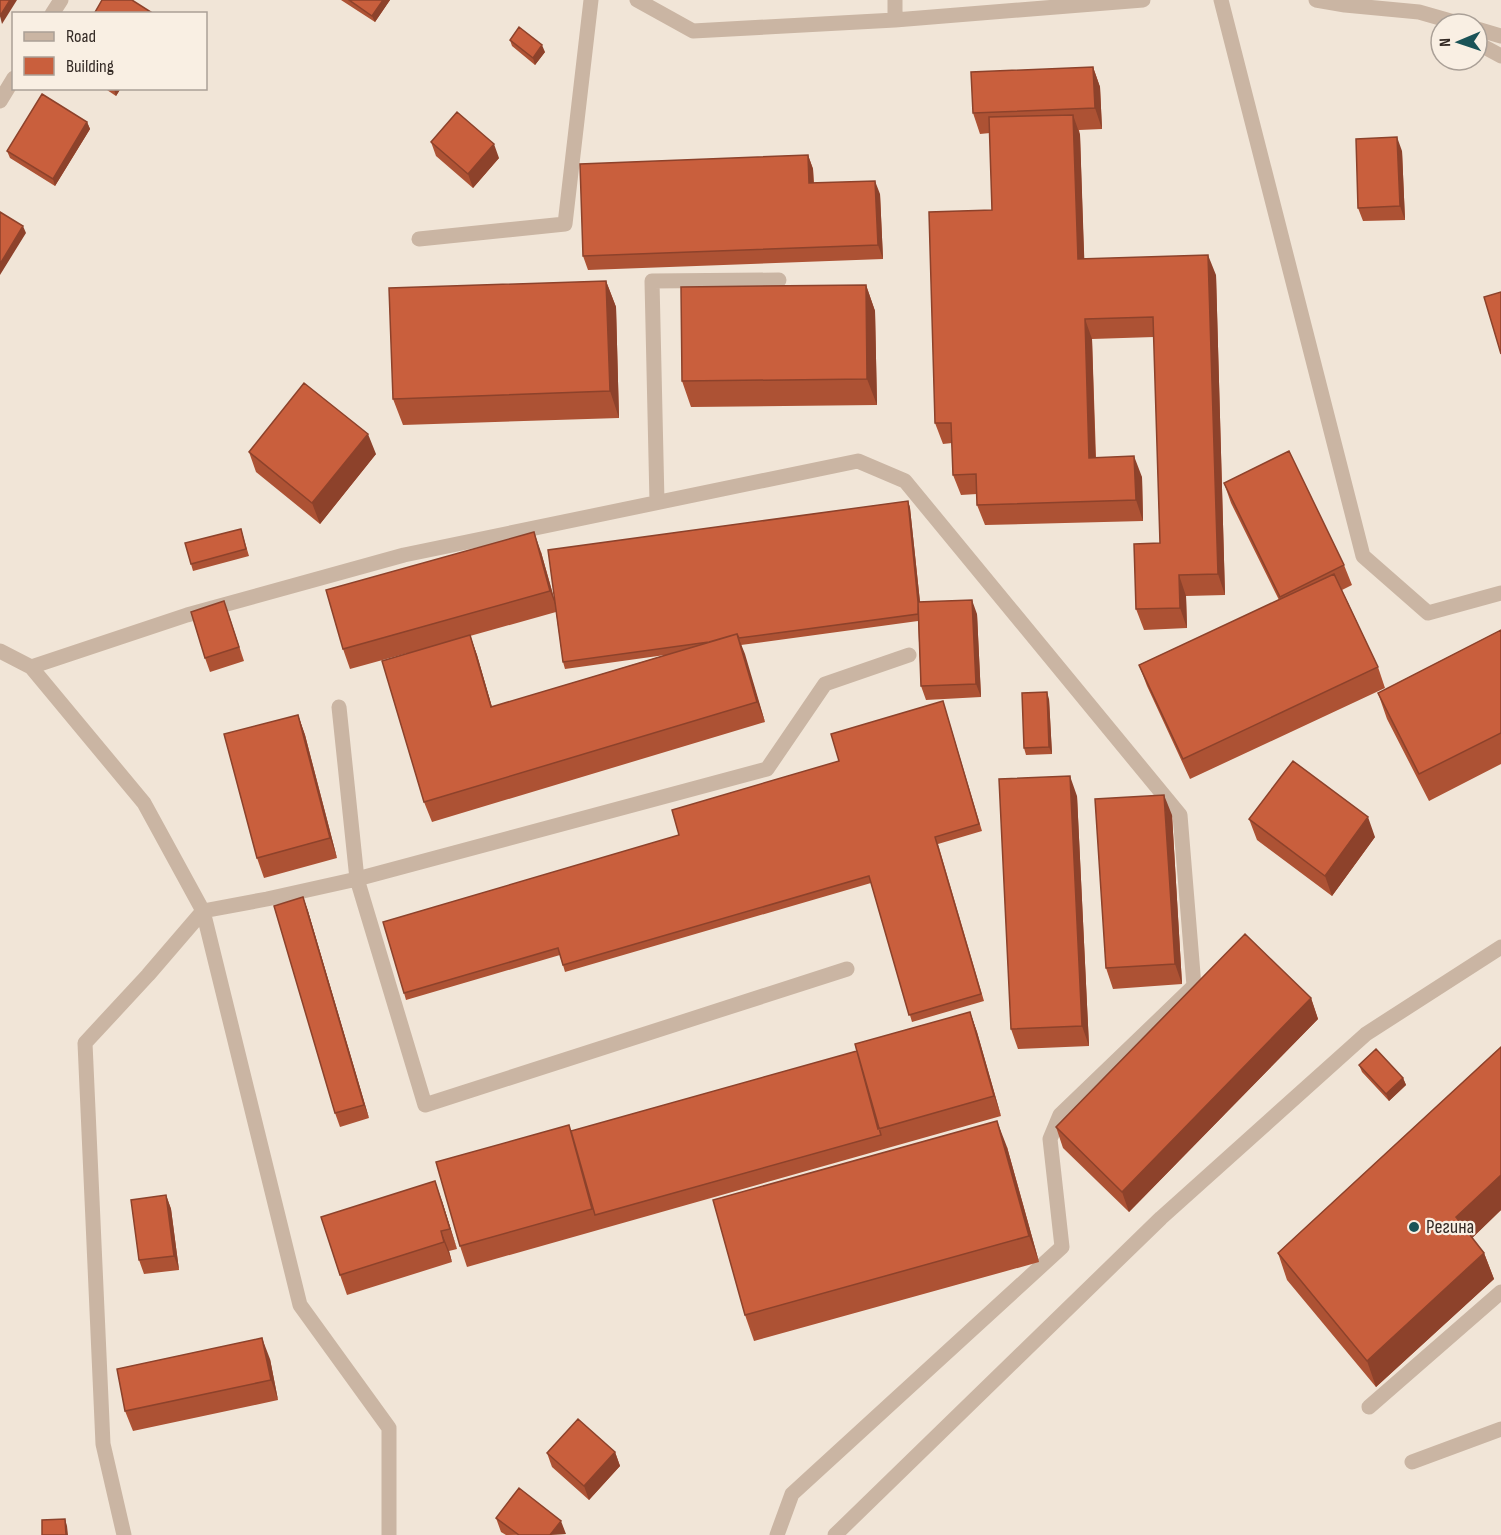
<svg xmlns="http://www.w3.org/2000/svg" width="1501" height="1535" font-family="'Sofia Sans Condensed',sans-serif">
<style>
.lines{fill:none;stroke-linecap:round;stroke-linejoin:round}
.minor{stroke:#cab5a3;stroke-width:15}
.wall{fill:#ad5234;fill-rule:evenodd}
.shaded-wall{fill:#8d422b}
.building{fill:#c95f3d;stroke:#8d422b;stroke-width:1.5}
.poi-dot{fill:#1a5357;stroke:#f9efe3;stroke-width:2}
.labels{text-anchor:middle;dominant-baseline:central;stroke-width:4.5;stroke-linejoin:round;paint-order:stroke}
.poi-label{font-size:20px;fill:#342a25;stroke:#f9efe3;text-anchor:start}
</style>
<rect width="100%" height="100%" fill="#f1e5d7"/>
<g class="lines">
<path class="minor" d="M637 0 693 31 895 20 1143 0
M895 0V20
M1221 0 1363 556 1428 613 1501 593
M1316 0 1345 5 1419 12 1461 24
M52 14 61 0
M1477 29 1501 36
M1477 43 1501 56
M0 101 14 78
M419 239 565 224 591 0
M657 502 652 281 779 280
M0 651 31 667 144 803 203 911 300 1305 389 1428V1535
M31 667 187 615 404 555 858 461 905 481 1180 815 1194 986 1060 1115 1050 1139 1062 1247 792 1494 777 1535
M339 707 357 879 425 1105 847 969
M1369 1407 1501 1292
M1412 1462 1501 1429
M124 1535 103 1444 85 1043 148 975 203 911 267 899 357 879 767 769 825 684 909 655
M835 1535 1161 1218 1366 1034 1501 947"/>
</g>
<path class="wall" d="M341 0H390L375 22Z
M510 40 545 52 535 65 512 46Z
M1093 67 1100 87 1102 129 1079 130 1080 135 1084 259 1216 275 1225 595 1186 596 1187 628 1144 630 1136 609 1160 543 1154 337 1092 339 1096 457 1142 477 1143 521 985 525 977 505V494L961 495 953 475 952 443 943 444 935 423 992 210 990 133 980 134 973 113Z
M104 88H121L116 96Z
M87 122 90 129 55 186 10 158 7 151Z
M431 142 499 158 473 188 436 156Z
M1402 151 1405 220 1363 221 1358 208Z
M808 155 813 169 814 183 880 194 883 259 588 270 583 256Z
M606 281 616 307 619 418 403 425 393 399Z
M866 285 875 311 877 405 691 407 682 381Z
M249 452 376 454 320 524 256 472Z
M1224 483 1344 565 1352 585 1342 590 1378 667 1385 688 1190 779 1147 686 1139 665 1279 600 1231 503Z
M908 501 910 508 920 602 977 614 981 697 926 700 921 686 918 621 741 645 765 722 432 822 424 802 408 653 350 669 343 649 541 552 555 602ZM556 612 563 662 565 669 665 655 492 707 477 655 470 636Z
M241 529 249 556 193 571 191 564Z
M229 615 244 661 210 672 205 658Z
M1501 630V764L1429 801 1387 719 1378 693Z
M1049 699 1052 754 1026 755 1024 748Z
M943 701 982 831 938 844 984 1001 912 1022 871 883 565 972 560 955 406 1000 404 993 679 835 839 761Z
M298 715 305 735 337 858 264 878 257 858Z
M1077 796 1089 1046 1018 1049 1011 1029Z
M1172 815 1182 984 1113 989 1106 968Z
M1249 819 1375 837 1332 896 1257 840Z
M303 897 308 911 369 1118 340 1127 335 1113Z
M1311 998 1318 1019 1129 1212 1063 1148 1056 1127Z
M970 1012 977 1032 1001 1116 467 1267 460 1246 857 1051Z
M1501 1047V1210L1472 1238 1484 1253 1494 1279 1376 1387 1287 1280 1278 1253Z
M1359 1065 1403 1078 1406 1085 1389 1101 1362 1072Z
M1007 1147 1039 1262 754 1341 745 1315Z
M166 1195 171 1209 179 1270 144 1274 139 1260Z
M442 1201 457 1249 449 1251 452 1262 347 1295 340 1275Z
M270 1359 278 1400 133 1431 125 1411Z
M615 1452 620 1466 589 1500 552 1467 547 1453Z
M496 1518 566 1534 506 1535 501 1532Z"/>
<path class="shaded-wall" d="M10 0H17L2 24 0 16Z
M383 0H390L375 22 372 16Z
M542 45 545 52 535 65 533 58Z
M1093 67 1100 87 1102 129 1095 108Z
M114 88H121L116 96 114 89Z
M1073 115 1080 135 1085 279 1078 259Z
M87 122 90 129 55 186 53 179Z
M1397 137 1402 151 1405 220 1400 206Z
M494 144 499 158 473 188 468 174Z
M808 155 813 169 814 197 809 183Z
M875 181 880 194 883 259 878 245Z
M23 226 26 233 0 275V264Z
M1208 255 1216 275 1225 595 1218 574Z
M606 281 616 307 619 418 610 391Z
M866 285 875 311 877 405 867 379Z
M1085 319 1092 339 1096 478 1089 458Z
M368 434 376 454 320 524 312 503Z
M1134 456 1142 477 1143 521 1136 500Z
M908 501 910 508 922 621 919 614Z
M534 532 541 552 558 612 550 591Z
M1179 575 1186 596 1187 628 1180 608Z
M972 600 977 614 981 697 976 684Z
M737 634 745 654 765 722 757 702Z
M470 635 477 655 498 728 491 707Z
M1047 692 1049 699 1052 754 1049 747Z
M298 715 305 735 337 858 330 838Z
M1070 776 1077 796 1089 1046 1082 1026Z
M1164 795 1172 815 1182 984 1175 964Z
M1368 817 1375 837 1332 896 1325 876Z
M303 897 308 911 369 1118 364 1105Z
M1311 998 1318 1019 1129 1212 1122 1192Z
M970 1012 977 1032 1001 1116 994 1096Z
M1403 1078 1406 1085 1389 1101 1386 1094Z
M997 1121 1007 1147 1039 1262 1029 1236Z
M1501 1175V1210L1466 1244 1456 1217Z
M435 1181 442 1201 457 1249 450 1229Z
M166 1195 171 1209 179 1270 174 1256Z
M441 1231 449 1251 452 1262 444 1242Z
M1484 1253 1494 1279 1376 1387 1367 1361Z
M262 1338 270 1359 278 1400 271 1380Z
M615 1452 620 1466 589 1500 584 1486Z
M65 1519 67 1526 68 1535H66Z
M561 1521 566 1534 550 1535Z"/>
<path class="building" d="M0 0H10L0 16Z
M102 0H132L154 14H94Z
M349 0H383L372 16Z
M519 27 542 45 533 58 510 40Z
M1093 67 1095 108 973 113 971 72Z
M42 94 87 122 53 179 7 151Z
M457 112 494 144 468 174 431 142Z
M1073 115 1078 259 1208 255 1218 574 1179 575 1180 608 1136 609 1134 544 1160 543 1153 317 1085 319 1089 458 1134 456 1136 500 977 505 976 474 953 475 951 423H935L929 212 992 210 989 117Z
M1397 137 1400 206 1358 208 1356 139Z
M808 155 809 183 875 181 878 245 583 256 580 164Z
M0 212 23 226 0 264Z
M606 281 610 391 393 399 389 288Z
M866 285 867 379 682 381 681 287Z
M1501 292V354L1484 297Z
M304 383 368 434 312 503 249 452Z
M1289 451 1344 565 1280 597 1224 483Z
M908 501 918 602V614L739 638 737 634 709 642 563 662 548 550Z
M241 529 246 549 191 564 185 543Z
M534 532 550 591 343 649 326 590Z
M1334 574 1378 667 1183 759 1139 665Z
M972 600 976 684 921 686 918 602Z
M224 601 239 647 205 658 191 612Z
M1501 630V733L1419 774 1378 693Z
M737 634 757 702 424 802 382 661 470 635 491 707Z
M1047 692 1049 747 1024 748 1022 693Z
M943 701 979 824 935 837 981 994 909 1015 869 876 563 965 558 948 404 993 383 922 679 835 672 810 839 761 831 734Z
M298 715 330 838 257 858 224 734Z
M1293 761 1368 817 1325 876 1249 819Z
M1070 776 1082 1026 1011 1029 999 779Z
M1164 795 1175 964 1106 968 1095 799Z
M303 897 364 1105 335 1113 274 906Z
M1245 934 1311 998 1122 1192 1056 1127Z
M970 1012 994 1096 878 1129 855 1044Z
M1501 1047V1175L1456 1217 1484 1253 1367 1361 1278 1253Z
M1376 1049 1403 1078 1386 1094 1359 1065Z
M857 1051 881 1135 595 1215 571 1131Z
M997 1121 1029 1236 745 1315 713 1200Z
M569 1125 592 1209 460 1246 436 1162Z
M435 1181 450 1229 441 1231 444 1242 340 1275 321 1217Z
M166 1195 174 1256 139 1260 131 1200Z
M262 1338 271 1380 125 1411 117 1369Z
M578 1419 615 1452 584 1486 547 1453Z
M519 1488 561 1521 550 1535H519L496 1518Z
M65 1519 66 1535H42V1520Z"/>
<circle class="poi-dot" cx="1414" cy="1227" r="6"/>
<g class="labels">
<g class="poi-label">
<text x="1426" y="1227">Регина</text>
</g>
</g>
<rect x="12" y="12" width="195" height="78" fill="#f9efe3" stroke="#aaa097" stroke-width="1.5"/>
<rect x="24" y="32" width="30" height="9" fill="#cab5a3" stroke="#aaa097" stroke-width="1.5"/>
<text x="66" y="42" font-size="18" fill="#342a25">Road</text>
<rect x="24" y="57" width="30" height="18" fill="#c95f3d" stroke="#aaa097" stroke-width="1.5"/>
<text x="66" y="72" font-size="18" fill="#342a25">Building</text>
<g transform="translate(1459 42) rotate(268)"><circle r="28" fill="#f9efe3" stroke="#aaa097" stroke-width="1.5"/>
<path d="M0-4.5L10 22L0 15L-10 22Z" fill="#1a5357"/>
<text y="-9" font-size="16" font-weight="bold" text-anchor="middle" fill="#342a25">N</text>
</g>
</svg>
